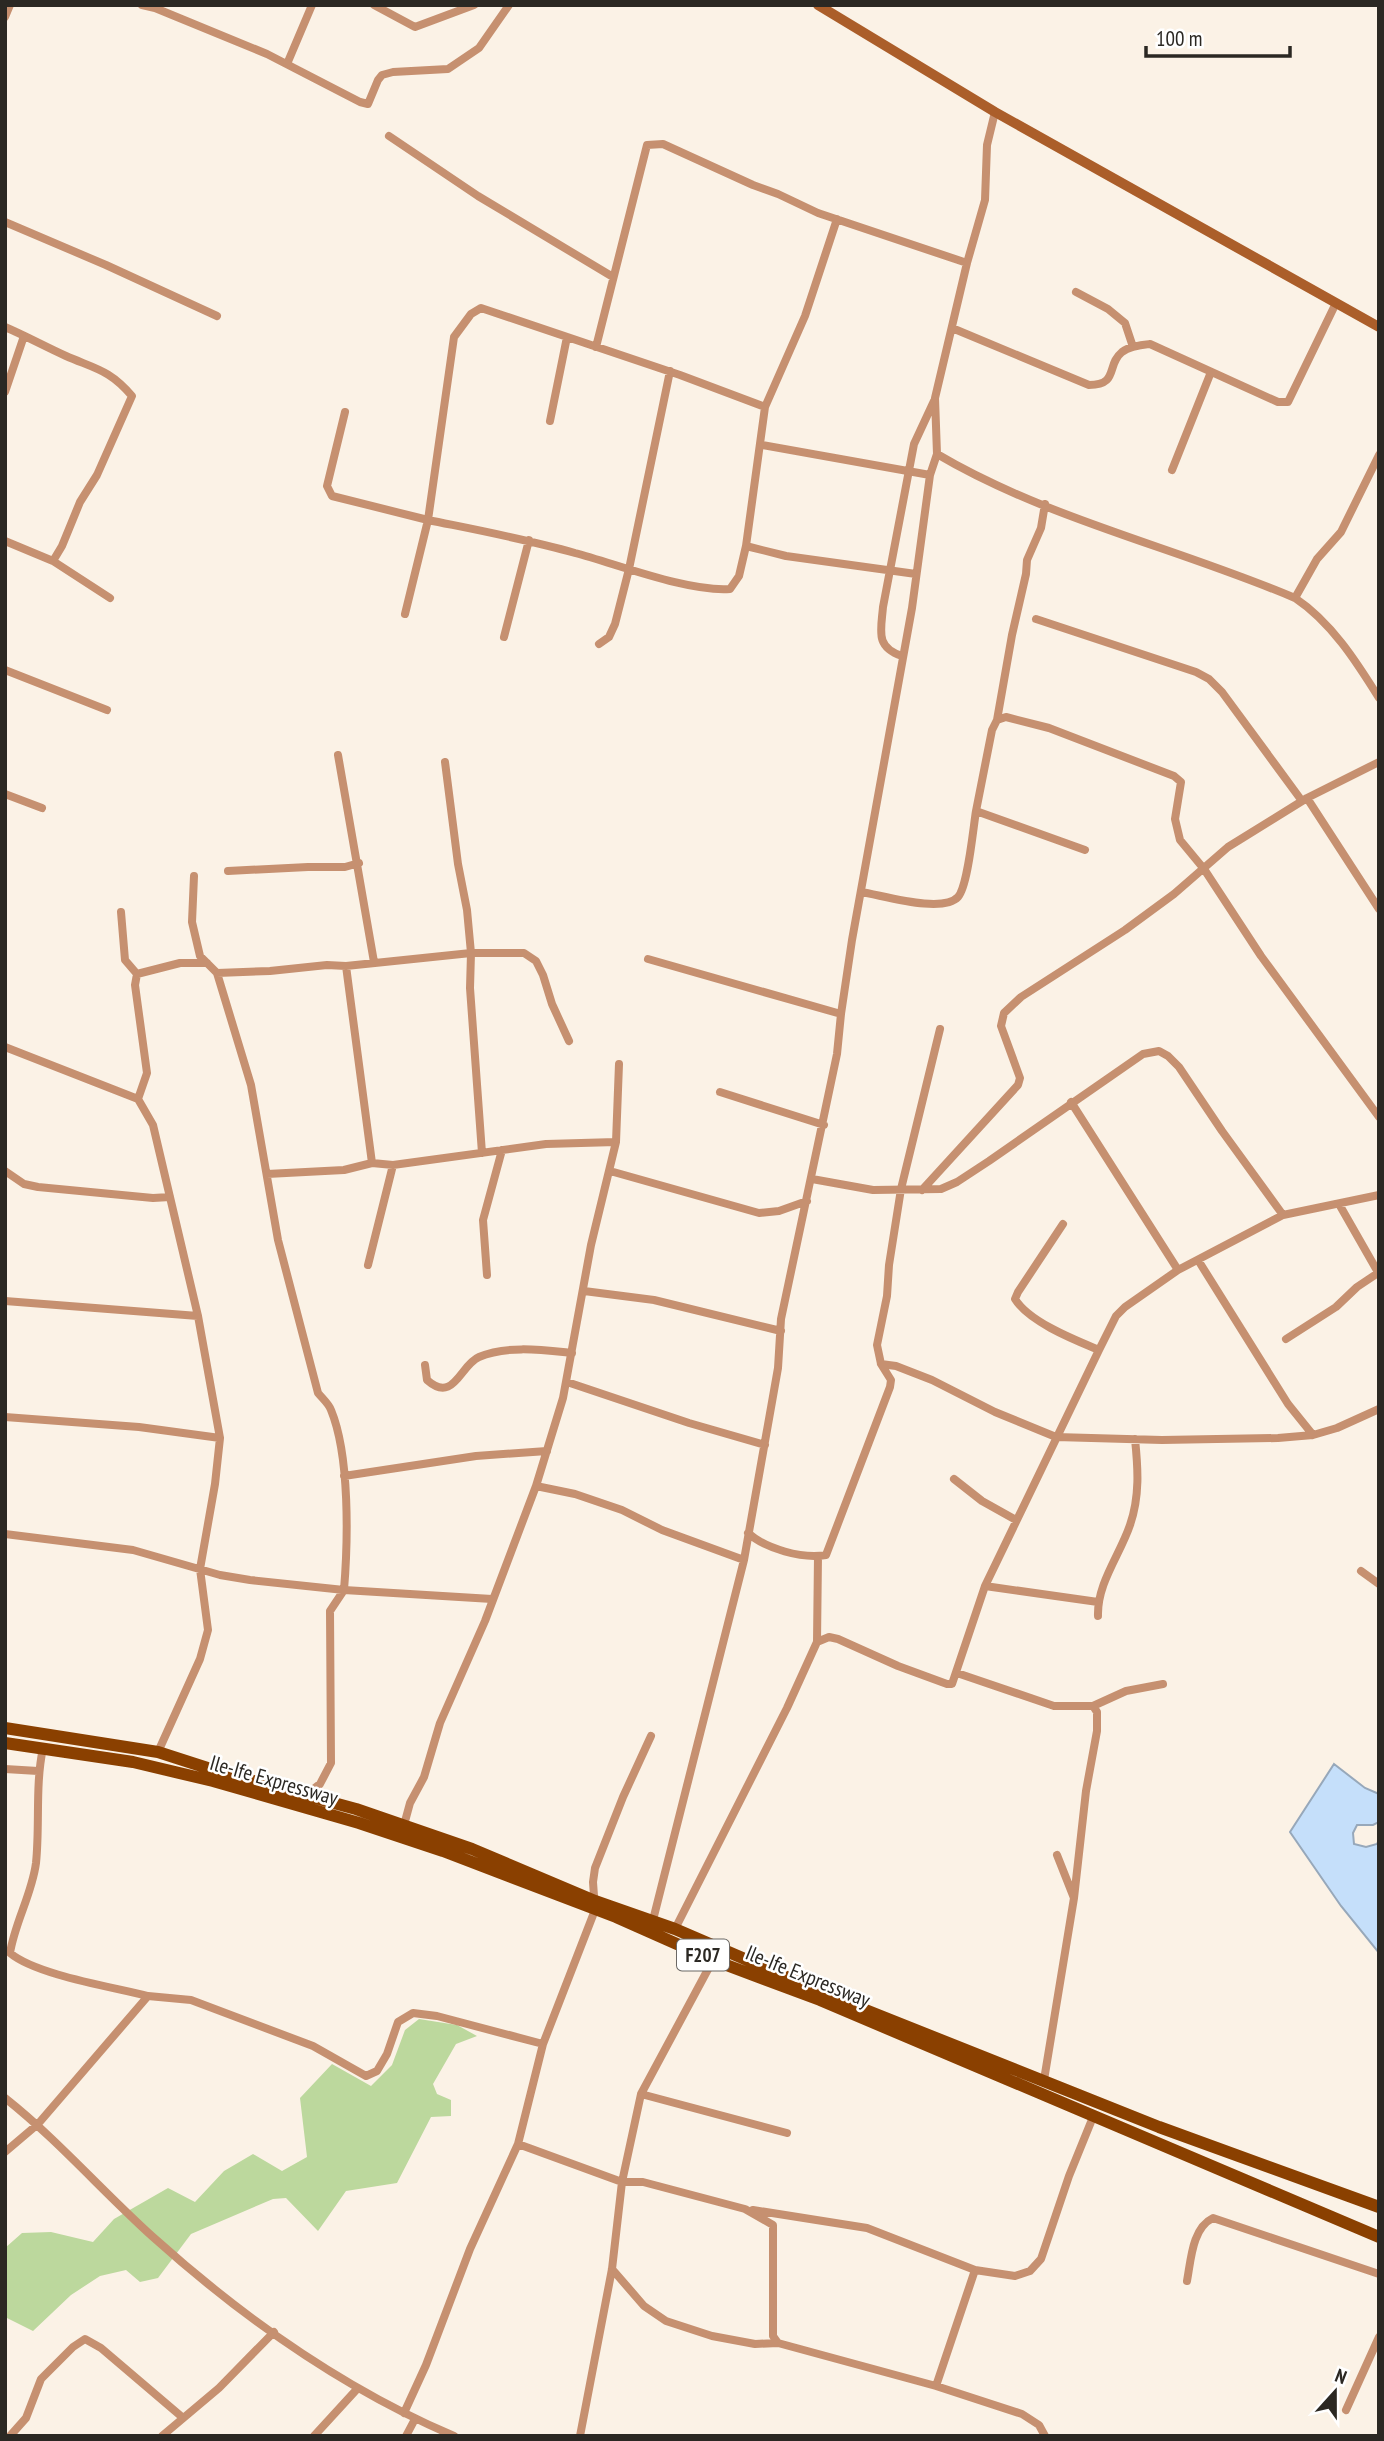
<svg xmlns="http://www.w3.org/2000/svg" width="1384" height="2441" font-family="'PT Sans Narrow',sans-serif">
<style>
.green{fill:#bcd89d}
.water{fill:#c5dffa;stroke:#97a8ba;stroke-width:2}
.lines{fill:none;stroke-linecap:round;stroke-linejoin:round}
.minor{stroke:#c69070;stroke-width:8}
.secondary{stroke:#ab5e2a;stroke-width:10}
.primary{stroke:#8a4000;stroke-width:12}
.labels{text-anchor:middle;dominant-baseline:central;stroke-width:5;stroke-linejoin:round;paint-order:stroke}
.shield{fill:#fff;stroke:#6b6865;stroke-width:2}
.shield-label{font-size:19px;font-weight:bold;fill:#2b2823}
.street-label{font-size:21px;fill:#2b2823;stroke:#fff}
</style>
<rect width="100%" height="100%" fill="#fbf2e6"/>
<path class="green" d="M419 2019 457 2025 477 2036 456 2044 433 2084 437 2094 451 2100V2116L431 2117 397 2183 346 2191 318 2231 286 2198 273 2199 191 2234 158 2278 140 2282 126 2270 100 2276 71 2295 33 2331 5 2317V2248L22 2233 51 2232 93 2242 114 2219 168 2188 195 2202 224 2171 253 2154 282 2171 307 2157 300 2098 332 2064 371 2086 392 2065 405 2030Z"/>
<path class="water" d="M1334 1764 1365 1788 1379 1794V1822L1373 1825H1357L1353 1833 1354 1844 1366 1847 1377 1844 1379 1840V1953L1341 1906 1290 1832Z"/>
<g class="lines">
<path class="minor" d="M142 5 155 8 267 54 360 102 368 104 378 80 382 75 393 72 448 69 479 48 509 5
M374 5 415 27 474 5
M5 17 10 5
M287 64 312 5
M389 136 478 196 613 277
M5 222 106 265 217 316
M1076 292 1108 309 1125 323 1133 347
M5 327C26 336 46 347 66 356 96 369 110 370 132 396L97 475 80 502 62 546 53 561
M952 328 1089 385C1119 385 1106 365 1122 352 1130 346 1141 345 1150 344L1278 402H1288L1336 303
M596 347 647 145 663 144 753 185 778 194 818 213 967 263
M5 392 24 336
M345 412 327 486 332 496 428 520 454 337 471 314 481 308 680 375 765 407 805 316 837 219
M550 421 567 337
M762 445 930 475
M937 454C1047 519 1178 548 1295 598 1331 622 1356 661 1379 698
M1172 470 1211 372
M5 541 53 561 110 598
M746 546 786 556 916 574
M1295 598 1317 559 1341 532 1379 455
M405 614 428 520C477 530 526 539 575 553 617 564 688 592 730 589L739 576 746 546 765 407
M1036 619 1196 672 1209 679 1222 692 1302 801
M504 637 529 540
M599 644 609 637 615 624 629 569 670 371
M902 656C875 647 881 631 883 607L914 444 934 401
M5 670 107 710
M997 720 1012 635 1026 574 1027 560 1041 528 1045 504
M338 755 374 962
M445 762 458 864 467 910 471 953 470 988 482 1153
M5 794 42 808
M1307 798 1379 909
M1085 850 976 811 992 730 997 720 1006 717 1049 728 1174 776 1181 782 1175 819 1180 840 1204 869 1261 956 1379 1117
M228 871 308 867H345L359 863
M861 892C882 895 942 914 958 897 968 886 973 829 976 811
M121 912 125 960 137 974
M648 959 841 1014
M346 966 471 953H524L536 961 543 975 552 1004 569 1041
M217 973 270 971 327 965 346 966 372 1163
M940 1029 901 1189 889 1265 887 1296 877 1345 881 1364 896 1366 932 1380 995 1412 1056 1437 1162 1440 1278 1438 1313 1435 1337 1428 1379 1409
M5 1047 138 1099 153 1125 198 1316 220 1438 215 1484 200 1569 208 1630 200 1659 158 1752
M720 1092 824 1125
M138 1099 147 1073 135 985 137 974 180 963H207
M1071 1102 1178 1270
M5 1171 24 1184 38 1187 153 1198 170 1197
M610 1171 759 1213 779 1211 807 1201
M267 1174 344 1170 372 1163 393 1165 546 1144 616 1142
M812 1179 873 1190 941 1189 957 1182 989 1161 1143 1054 1159 1051 1168 1056 1179 1067 1222 1131 1283 1215
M922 1190 1018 1085 1020 1078 1001 1026 1004 1013 1021 997 1125 930 1174 894 1228 847 1307 798 1379 762
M1339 1204 1379 1274
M1063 1224 1018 1292 1015 1299C1029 1322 1075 1340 1099 1350
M1198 1260 1288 1404 1313 1435
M368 1265 393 1165
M487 1275 483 1220 502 1150
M584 1291 654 1300 781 1331
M5 1301 198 1316
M1286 1339 1336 1307 1357 1287 1378 1273
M425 1365 427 1380C454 1404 460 1365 479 1357 507 1345 543 1350 572 1353
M567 1382 689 1423 765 1445
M5 1417 139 1427 220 1438
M344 1476 476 1456 547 1451
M954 1479 982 1501 1016 1520
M536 1486 575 1494 622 1510 662 1530 744 1560
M748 1533C766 1549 802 1559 826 1555L890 1387 891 1380 881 1364
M5 1534 133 1550 220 1575 250 1580 344 1590C348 1541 350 1456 331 1410 329 1404 323 1399 318 1393L278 1240 251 1085 217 973 200 956 192 922 194 876
M1361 1571 1379 1584
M985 1586 1098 1602
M1098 1616C1097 1583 1120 1555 1130 1525 1140 1496 1138 1468 1135 1439
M817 1642 818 1556
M957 1673 1054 1706H1093L1097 1712V1731L1086 1791 1074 1898
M1093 1706 1126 1691 1163 1684
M43 1748C35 1786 40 1824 36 1863 32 1894 15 1922 10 1953 36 1975 113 1987 148 1996
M5 1769 38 1771
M306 1795 320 1784 331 1763 330 1611 344 1590 492 1599
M404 1825 410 1803 424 1777 440 1723 485 1621 536 1486 563 1398 591 1245 616 1142 619 1064
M653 1920 744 1560 778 1368 781 1319 837 1054 841 1014 852 940 912 608 930 475 937 454 935 398 967 263 985 200 987 145 995 112
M675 1929 787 1708 817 1642 829 1637 838 1639 898 1666 947 1684H952L985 1586 1099 1350 1116 1316 1125 1307 1178 1270 1283 1215 1379 1195
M1044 2080 1074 1898 1057 1855
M641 2094 787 2133
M5 2098C58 2140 102 2191 153 2237 242 2317 344 2389 454 2436
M518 2144 622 2182H643L745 2209 773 2225V2336L778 2343 936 2386 1022 2414 1039 2425 1045 2436
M5 2152 38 2124 148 1996 191 2000 313 2046 366 2076 377 2071 387 2054 398 2022 413 2013 437 2016 543 2044
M753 2210 867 2228 975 2270
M612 2269 644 2306 666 2321 712 2336 755 2344 778 2343
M1187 2281C1191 2260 1192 2228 1213 2218L1379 2274
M936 2386 975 2270 1015 2276 1030 2271 1041 2259 1069 2176 1093 2117
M1346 2410 1379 2337
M404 2413 426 2365 470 2249 518 2144 543 2044 595 1910 593 1882 595 1868 623 1797 651 1736
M10 2436 26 2418 41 2379 73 2347 85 2339 101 2348 182 2417
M162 2436 219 2388 274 2332
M314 2436 358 2388
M406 2436 415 2419
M580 2436 612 2269 622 2182 641 2094 713 1960"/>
<path class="secondary" d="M818 5 995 112 1379 327"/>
<path class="primary" d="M5 1728 158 1752 220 1772 356 1809 472 1849 595 1901 675 1929 833 1997 1159 2127 1379 2207
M5 1743 133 1762 213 1781 359 1823 443 1851 616 1917 713 1960 820 2000 1379 2237"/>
</g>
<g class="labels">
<rect class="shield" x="677" y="1939.5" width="52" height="31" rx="5"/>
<g class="shield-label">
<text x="703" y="1955">F207</text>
</g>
<g class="street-label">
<text transform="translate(274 1780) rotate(16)">Ile-Ife Expressway</text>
<text transform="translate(808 1976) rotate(22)">Ile-Ife Expressway</text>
</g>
</g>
<rect width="1384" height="2441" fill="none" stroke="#2b2823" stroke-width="14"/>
<g transform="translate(1335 2392) rotate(21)" stroke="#ffffff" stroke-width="5" paint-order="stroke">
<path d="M0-5L12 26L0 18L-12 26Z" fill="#2b2823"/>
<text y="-10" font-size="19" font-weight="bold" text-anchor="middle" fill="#2b2823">N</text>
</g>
<path d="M1146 46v10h144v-10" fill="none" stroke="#2b2823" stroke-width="3.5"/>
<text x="1156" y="46" font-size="21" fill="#2b2823" stroke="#ffffff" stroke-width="5" paint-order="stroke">100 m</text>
</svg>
